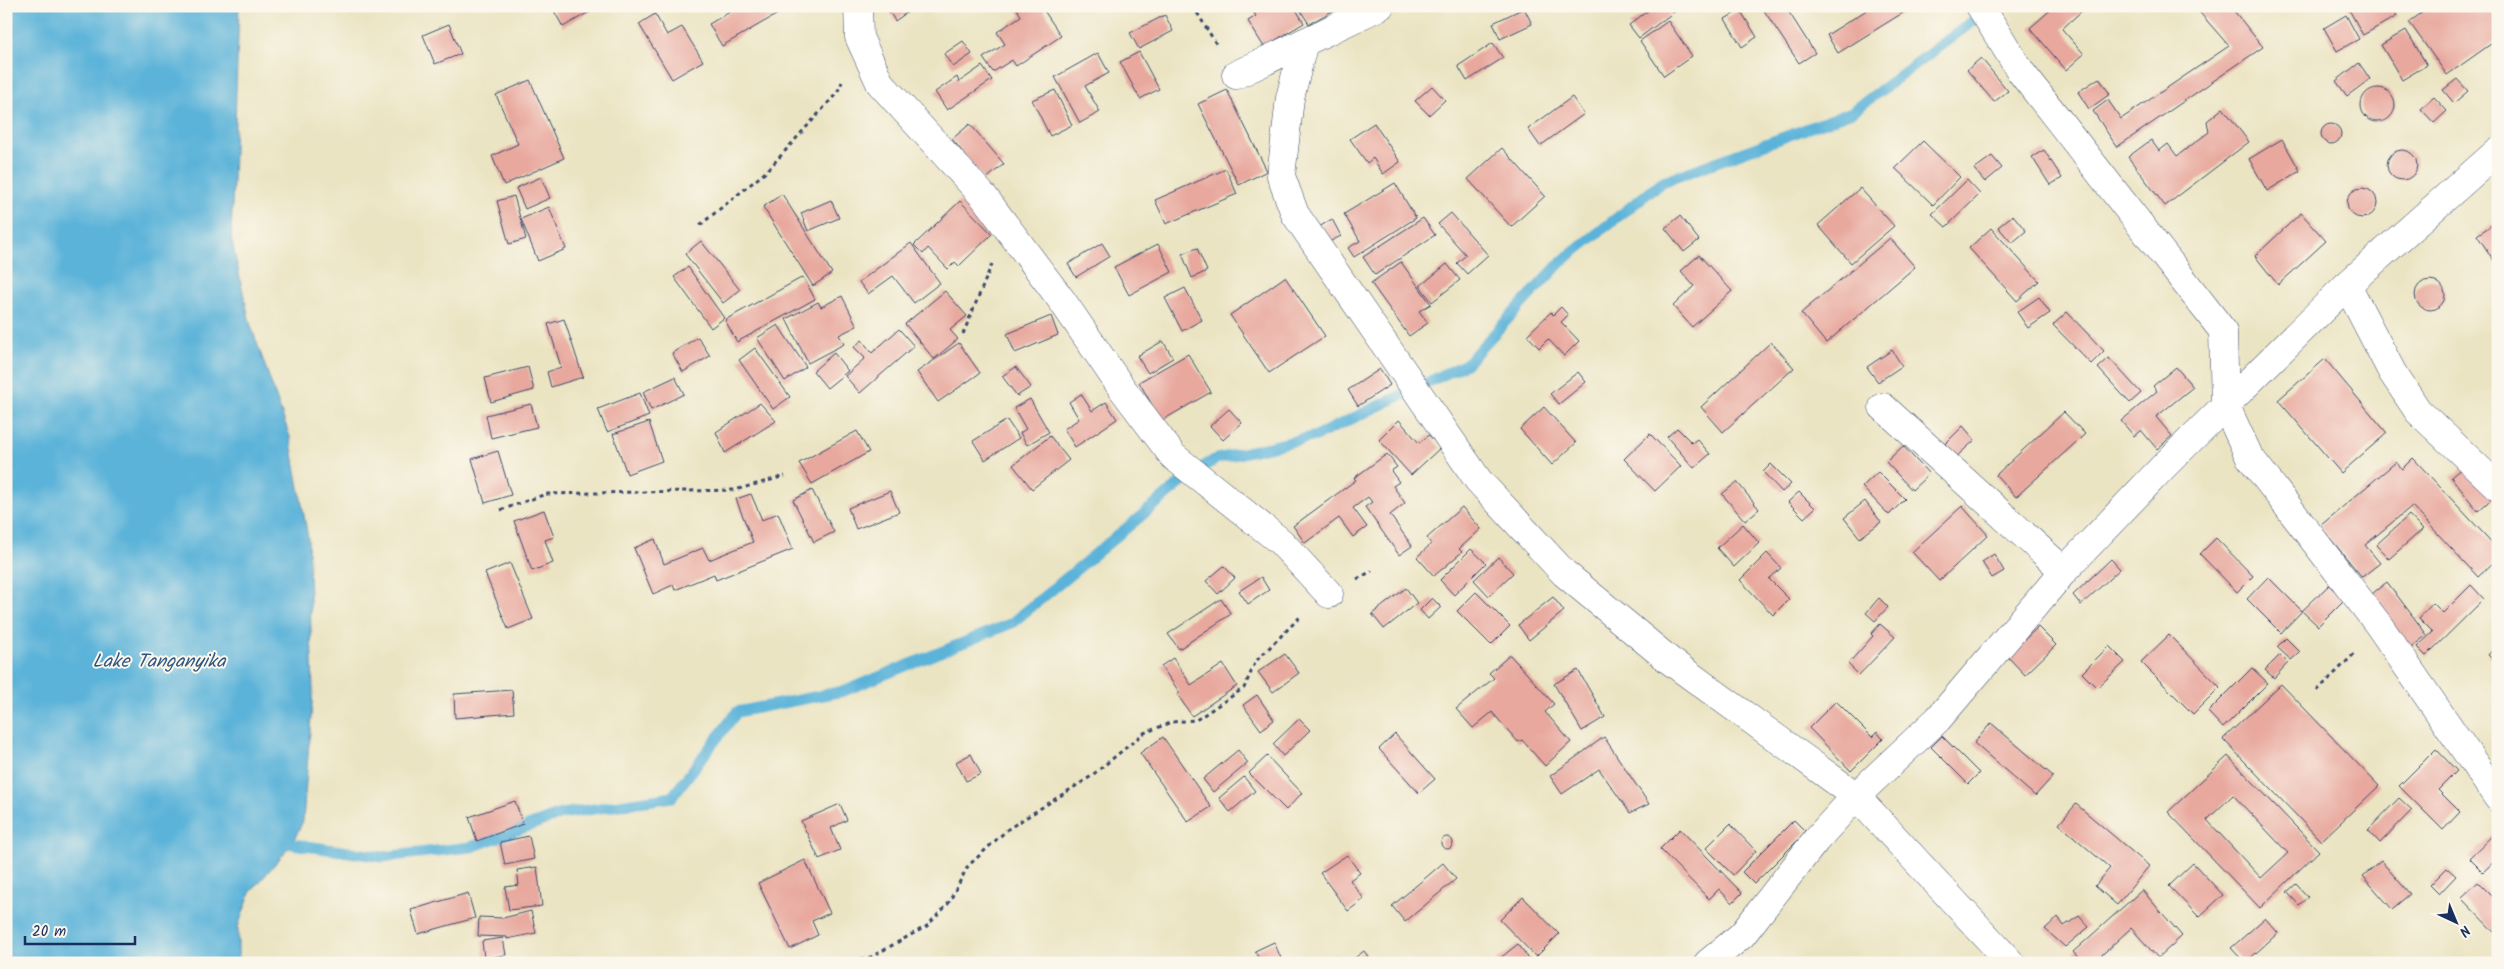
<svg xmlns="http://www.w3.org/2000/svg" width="2504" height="969" font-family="Kalam,sans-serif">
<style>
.water{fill:#5bb3d9;stroke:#3b719c}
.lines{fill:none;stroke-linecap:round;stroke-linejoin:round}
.stream{stroke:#5bb3d9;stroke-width:11}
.building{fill:#e8a89e;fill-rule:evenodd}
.street-casing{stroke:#3a4a6d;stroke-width:29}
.path{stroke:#3a4a6d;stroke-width:3;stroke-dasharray:4 4;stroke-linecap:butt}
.street{stroke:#fff;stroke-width:28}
.labels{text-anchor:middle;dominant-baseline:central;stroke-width:4;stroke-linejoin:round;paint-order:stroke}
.water-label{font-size:19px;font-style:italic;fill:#2e5783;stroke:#fbf7ec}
</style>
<rect width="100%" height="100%" fill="#fbf7ec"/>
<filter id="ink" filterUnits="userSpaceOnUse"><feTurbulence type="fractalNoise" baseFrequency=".02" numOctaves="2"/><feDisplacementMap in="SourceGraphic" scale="10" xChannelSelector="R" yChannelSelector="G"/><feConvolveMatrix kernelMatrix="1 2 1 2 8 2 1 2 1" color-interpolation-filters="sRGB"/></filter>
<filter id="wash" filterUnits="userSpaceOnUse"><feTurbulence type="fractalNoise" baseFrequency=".0096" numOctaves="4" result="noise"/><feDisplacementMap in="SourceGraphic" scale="20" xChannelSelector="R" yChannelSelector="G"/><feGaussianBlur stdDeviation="1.12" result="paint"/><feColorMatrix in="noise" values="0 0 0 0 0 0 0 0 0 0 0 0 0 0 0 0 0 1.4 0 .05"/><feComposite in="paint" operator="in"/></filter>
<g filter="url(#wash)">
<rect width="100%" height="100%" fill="#ebe4c3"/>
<path class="water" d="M6 6H239L231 238 250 323 290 437 308 538 313 691 303 821 292 844 250 893 238 927V955L242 963H6Z"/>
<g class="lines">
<path class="stream" d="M292 844 383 857 471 847 561 814 672 797 737 712 844 691 1012 623 1193 473 1216 459 1316 436 1466 364 1561 262 1662 182 1852 112 1985 12"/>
</g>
<g id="blocks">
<path class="building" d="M558 6H595L596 8 563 27 553 9Z
M740 6H778L781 12 722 46 709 24Z
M886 6H916L895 21Z
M1020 6H1041L1061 36 1016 66 1012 60 993 72 983 58 1005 44 997 32 1021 16 1017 9Z
M1250 6H1294L1304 23 1264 47 1248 21 1256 16Z
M1302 6H1341L1309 24 1299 8Z
M1654 6H1675L1678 9 1639 38 1629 25Z
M1767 6H1785L1815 53 1799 63 1763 9Z
M1873 6H1914L1838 53 1827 35Z
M2055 6H2084L2085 8 2062 29 2084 54 2066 70 2030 28Z
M2194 6H2230L2263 47 2117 147 2093 111 2108 100 2121 119 2229 46Z
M2347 6H2391L2397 16 2363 35Z
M2423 6H2498V39L2447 75 2409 22 2426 10Z
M1524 8 1532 24 1500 39 1493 23Z
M1740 10 1757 37 1742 47 1725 19Z
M655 14 667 35 682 27 703 61 672 79 639 24Z
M1165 15 1173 31 1139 49 1130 33Z
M2346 15 2359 39 2337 51 2324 28Z
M1668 21 1692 56 1664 76 1640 41Z
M449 24 461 54 435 64 423 35Z
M2406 30 2427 65 2402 80 2381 45Z
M963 41 972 54 953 67 944 54Z
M1493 43 1503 58 1467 81 1458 66Z
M1139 52 1159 89 1140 99 1120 62Z
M1098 53 1109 73 1085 86 1100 112 1080 123 1055 77Z
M1981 58 2008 91 1994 102 1967 70Z
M2359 63 2370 79 2347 96 2336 81Z
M982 66 992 80 947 110 935 92 957 77 959 82Z
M2099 78 2110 94 2089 109 2078 92Z
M2457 79 2468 91 2454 103 2443 90Z
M530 80 564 158 504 185 492 156 518 144 496 95Z
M1432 86 1445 100 1429 115 1415 101Z
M2361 105a17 17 0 1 1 34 0a17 17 0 1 1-34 0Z
M1055 90 1072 125 1050 136 1032 100Z
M1227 90 1267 171 1239 185 1198 104Z
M1572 97 1584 114 1540 146 1528 129Z
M2434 97 2447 111 2434 123 2421 109Z
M2223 108 2249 142 2165 206 2128 157 2151 140 2159 151 2168 144 2177 156 2209 132 2207 121Z
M1374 123 1400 162 1383 174 1373 158 1367 163 1350 139Z
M970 124 1004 164 985 180 952 139Z
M2321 134a10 10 0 1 1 20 0a10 10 0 1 1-20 0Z
M2282 139 2300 171 2267 191 2249 159Z
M1923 141 1960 177 1933 205 1895 168Z
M1502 148 1545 196 1511 227 1468 179Z
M2387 165a15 15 0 1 1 30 0a15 15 0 1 1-30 0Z
M2044 150 2062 178 2050 185 2032 157Z
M1992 156 2002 168 1985 182 1974 169Z
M1226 169 1237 194 1166 224 1155 200Z
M541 177 550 198 525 209 516 188Z
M1967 180 1980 194 1946 227 1932 214Z
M1395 183 1416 218 1354 257 1348 248 1360 241 1344 214Z
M2347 203a15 15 0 1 1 30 0a15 15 0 1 1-30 0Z
M1860 188 1894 226 1851 263 1818 225Z
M782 194 832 273 813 286 763 207Z
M514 196 526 239 509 244 497 201Z
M831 200 839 218 808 231 801 213Z
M960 201 992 234 959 266 955 262 948 269 928 248 923 254 914 245Z
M549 207 566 249 538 261 521 219Z
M1451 213 1488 255 1467 274 1457 263 1466 255 1438 224Z
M2301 213 2326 241 2278 285 2255 256Z
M2013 215 2026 231 2012 243 1998 227Z
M1680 216 1699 240 1684 252 1665 228Z
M1423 218 1435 235 1375 275 1363 257Z
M1332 219 1341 236 1327 243 1319 227Z
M2495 223 2498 227V267L2477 235Z
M1991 228 2039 281 2017 301 1969 248Z
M1890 238 1915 267 1826 343 1801 313Z
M701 241 740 290 723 303 685 254Z
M911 243 940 283 914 303 893 276 868 294 859 282Z
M1102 243 1110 256 1076 277 1068 264Z
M1158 244 1172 272 1129 295 1114 267Z
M1197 248 1207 271 1192 278 1182 254Z
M1699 255 1732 291 1692 327 1673 306 1694 286 1681 271Z
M1401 262 1431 304 1419 311 1428 323 1409 336 1371 283Z
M1447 264 1460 280 1432 302 1420 286Z
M688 267 724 318 711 328 674 277Z
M803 277 815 299 737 342 725 320Z
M1285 277 1325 336 1269 373 1230 315Z
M2415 295a15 15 0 1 1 30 0a15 15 0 1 1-30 0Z
M1185 288 1202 320 1182 331 1165 298Z
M945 291 967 316 950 330 958 339 934 359 905 324Z
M842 296 857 326 839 335 844 344 808 363 786 319 818 302 821 307Z
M2039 297 2050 313 2028 328 2017 312Z
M1561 307 1568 315 1561 322 1579 341 1564 356 1548 339 1539 348 1527 335 1551 312 1553 315Z
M2067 312 2104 351 2091 364 2053 325Z
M1051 316 1058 335 1015 353 1007 334Z
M564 319 583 377 551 387 547 372 561 367 548 324Z
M778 325 806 367 785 381 757 338Z
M899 329 914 346 860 393 845 376 865 358 854 347 862 340 872 353Z
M698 337 710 356 683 372 672 353Z
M1163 341 1173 358 1148 373 1137 356Z
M1771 342 1794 368 1723 432 1701 407Z
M959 343 980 373 938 402 917 372Z
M755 348 790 397 773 409 739 360Z
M1892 350 1902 366 1878 382 1867 367Z
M834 353 848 371 827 388 813 371Z
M1188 354 1211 392 1161 421 1139 382Z
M2109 358 2141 393 2130 403 2098 368Z
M2325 359 2387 433 2341 473 2278 400Z
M528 367 534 390 491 402 485 378Z
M1016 367 1031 387 1017 396 1002 376Z
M2176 367 2193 387 2156 417 2172 436 2157 449 2141 430 2134 436 2121 421 2157 391 2153 386Z
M1380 369 1390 385 1358 406 1348 390Z
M1578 372 1586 382 1559 404 1550 394Z
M675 377 684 394 651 410 643 392Z
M640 393 649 416 607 432 598 409Z
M1081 394 1092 411 1106 402 1117 419 1075 447 1064 429 1079 419 1069 402Z
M1030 399 1049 432 1027 445 1020 433 1026 429 1014 408Z
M760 403 776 421 725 453 716 432Z
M531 404 537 427 491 438 486 415Z
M1544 407 1576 443 1552 465 1520 429Z
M1229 409 1242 423 1223 440 1210 426Z
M2064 412 2085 434 2016 497 1996 475Z
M1007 420 1019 438 985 460 973 441Z
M1399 420 1419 443 1429 435 1440 448 1411 475 1379 440Z
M649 422 662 461 627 474 613 434Z
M1963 426 1975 440 1956 457 1944 445Z
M1677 428 1692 443 1697 439 1710 454 1694 468 1667 437Z
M857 431 869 452 812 484 799 463Z
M1650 434 1681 466 1655 491 1624 459Z
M1050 436 1069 460 1032 489 1013 465Z
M1903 446 1929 474 1912 490 1886 462Z
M498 451 511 495 485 503 472 459Z
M1387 454 1397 467 1391 471 1399 482 1393 486 1405 503 1390 515 1412 546 1399 555 1365 507 1372 502 1368 497 1353 508 1367 527 1353 537 1339 518 1305 543 1293 526 1356 480 1354 478Z
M2413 458 2498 549V558L2478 577 2412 506 2365 545 2380 563 2362 577 2320 526 2396 462 2402 469Z
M2468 463 2495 496 2478 511 2451 477Z
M1771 464 1791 484 1782 492 1763 472Z
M1878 472 1905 499 1889 515 1862 487Z
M1737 482 1759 509 1745 521 1722 494Z
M812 490 834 532 814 542 793 500Z
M890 491 899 512 856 529 848 508Z
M1799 492 1815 508 1804 518 1788 502Z
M751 494 762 520 778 513 793 549 716 580 714 574 675 590 673 585 653 594 634 548 655 539 664 564 703 548 709 560 753 542 736 499Z
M1865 501 1881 522 1860 538 1844 518Z
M1962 506 1988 535 1939 581 1912 552Z
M1462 507 1481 529 1459 549 1462 552 1434 576 1417 557 1431 544 1427 538Z
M544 510 554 537 545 540 553 563 532 571 514 521Z
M2409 515 2423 529 2389 559 2376 545Z
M1743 524 1759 543 1734 567 1717 548Z
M2216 538 2253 576 2237 592 2200 554Z
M1471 549 1486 563 1454 595 1440 580Z
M1767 553 1781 568 1769 579 1789 599 1773 615 1740 580Z
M1994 554 2004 571 1992 578 1982 562Z
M1498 557 1513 573 1489 596 1474 580Z
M2111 559 2120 569 2081 605 2073 595Z
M510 563 533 619 508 629 485 573Z
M1224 566 1235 578 1218 594 1206 581Z
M1261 577 1269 590 1248 604 1239 591Z
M2268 577 2302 611 2329 585 2344 600 2318 626 2302 611 2281 633 2247 599Z
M2387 582 2427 635 2408 650 2368 597Z
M2471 585 2484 599 2426 656 2417 647 2433 632 2419 618 2433 603 2443 613Z
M1406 588 1417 603 1384 629 1372 614Z
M1476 592 1510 626 1491 645 1457 611Z
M1553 597 1564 611 1529 640 1518 625Z
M1432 598 1441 607 1428 619 1420 610Z
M1879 598 1888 607 1875 621 1866 613Z
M1221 599 1231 614 1179 649 1168 634Z
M1880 624 1895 637 1859 675 1848 664 1873 636 1871 634Z
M2038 627 2056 645 2025 675 2007 656Z
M2169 635 2220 687 2193 714 2141 662Z
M2286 638 2300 652 2291 660 2277 647Z
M2498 644V664L2488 655Z
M2109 646 2125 662 2097 688 2082 673Z
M1285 654 1299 673 1273 692 1258 672Z
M1510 655 1554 704 1545 712 1571 742 1545 766 1522 740 1518 742 1492 712 1473 728 1456 709 1494 678 1489 673Z
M2280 655 2288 663 2274 678 2265 670Z
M1173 658 1191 685 1223 664 1237 686 1192 716 1177 694 1180 693 1161 666Z
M2252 668 2268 683 2223 728 2208 712Z
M1578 670 1605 717 1582 731 1554 684Z
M2281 684 2379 786 2321 841 2223 739Z
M512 690 514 713 455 718 454 694Z
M1257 695 1274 720 1261 730 1243 705Z
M1836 701 1872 737 1877 732 1883 739 1851 771 1809 728Z
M1299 719 1310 730 1283 756 1273 744Z
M1991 723 2053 776 2035 796 1974 743Z
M1395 734 1435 779 1419 793 1379 749Z
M1942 736 1979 773 1968 784 1931 747Z
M1163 737 1211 807 1188 822 1140 753Z
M1604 737 1649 804 1630 813 1599 769 1562 794 1550 776Z
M2436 749 2457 771 2438 790 2460 812 2443 830 2399 786Z
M1238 750 1248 763 1213 792 1203 779Z
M971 754 981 774 966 781 956 762Z
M1267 756 1302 793 1286 810 1249 773Z
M2228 756 2319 851 2260 908 2168 812ZM2233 795 2288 853 2261 878 2207 820Z
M1244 777 1255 791 1230 812 1219 798Z
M2399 798 2412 810 2380 843 2368 830Z
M515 801 523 824 477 841 469 817Z
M840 804 847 820 831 828 840 850 819 859 801 821Z
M2076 804 2149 866 2117 905 2095 886 2110 868 2059 824Z
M1794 820 1806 832 1754 884 1742 872Z
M1730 824 1756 851 1733 875 1706 848Z
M1680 829 1742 893 1732 903 1719 889 1709 899 1660 849Z
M2498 830V858L2483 872 2469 858Z
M529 836 534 859 505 865 500 842Z
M1441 843a6 6 0 1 1 12 0a6 6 0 1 1-12 0Z
M1347 855 1360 873 1350 880 1364 899 1348 911 1320 873Z
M805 860 830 913 812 921 818 935 790 949 758 883Z
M2381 861 2410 894 2392 909 2363 876Z
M1443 863 1456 879 1405 922 1392 906Z
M2193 863 2223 895 2199 917 2169 886Z
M537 867 542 906 509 910 505 887 519 885 517 870Z
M2447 868 2456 876 2439 894 2430 885Z
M2478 882 2498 902V936L2461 898Z
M2296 884 2308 897 2299 905 2287 892Z
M2142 890 2182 936 2158 958 2131 928 2093 963H2083L2073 952Z
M468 893 475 918 418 934 411 910Z
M1523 897 1559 934 1536 957 1500 920Z
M531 911 536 933 507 939V937L478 936 479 917 503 918Z
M2079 916 2089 927 2065 947 2045 929 2058 917 2064 926Z
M2265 918 2278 933 2245 963 2231 948Z
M503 938 506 955 484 958 482 941Z
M1274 942 1283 963H1261L1255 951Z
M1518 944 1530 960 1527 963H1494Z
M1364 951 1373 963H1348Z
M1336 956 1341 963H1327Z"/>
</g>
</g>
<g filter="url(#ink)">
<use href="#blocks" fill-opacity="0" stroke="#3a4a6d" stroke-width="1"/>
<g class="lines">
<g class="street-casing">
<path id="street" d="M858 6 859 37 880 83 984 197 1063 302 1121 387 1173 456 1281 542 1329 594
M1980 6 2021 72 2223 331 2225 404 2249 456 2378 624 2498 798
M1304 42 1290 98 1281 176 1295 214 1478 480 1564 573 1669 660 1856 796 2011 963
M1236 75 1380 6
M2347 285 2392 372 2418 411 2498 487
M1883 407 2064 571
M1708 963 1742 935 1816 840 1856 796 1938 719 2064 571 2163 467 2347 285 2498 151"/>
</g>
<path class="path" d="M1193 6 1218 47
M700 225 767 171 837 93 842 82
M963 334 992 264
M501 510 546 494 735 490 785 476
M1357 579 1372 571
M2317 691 2356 652
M837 963 871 957 927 926 948 904 968 866 1008 829 1090 777 1144 733 1172 722 1196 720 1244 688 1256 661 1302 615"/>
<use href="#street" class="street"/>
</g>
</g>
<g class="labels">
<g class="water-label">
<text x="159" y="662">Lake Tanganyika</text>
</g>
</g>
<rect width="2504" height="969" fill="none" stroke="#fbf7ec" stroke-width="25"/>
<g transform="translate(2456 922) rotate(136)" stroke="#fbf7ec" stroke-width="4" paint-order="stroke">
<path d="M0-4L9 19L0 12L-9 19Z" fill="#1b2f5e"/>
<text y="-8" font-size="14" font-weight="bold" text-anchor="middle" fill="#1b2f5e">N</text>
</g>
<path d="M25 936v8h110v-8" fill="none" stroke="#1b2f5e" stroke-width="2.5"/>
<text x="32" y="936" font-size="15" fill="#1b2f5e" stroke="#fbf7ec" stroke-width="4" paint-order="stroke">20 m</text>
</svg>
